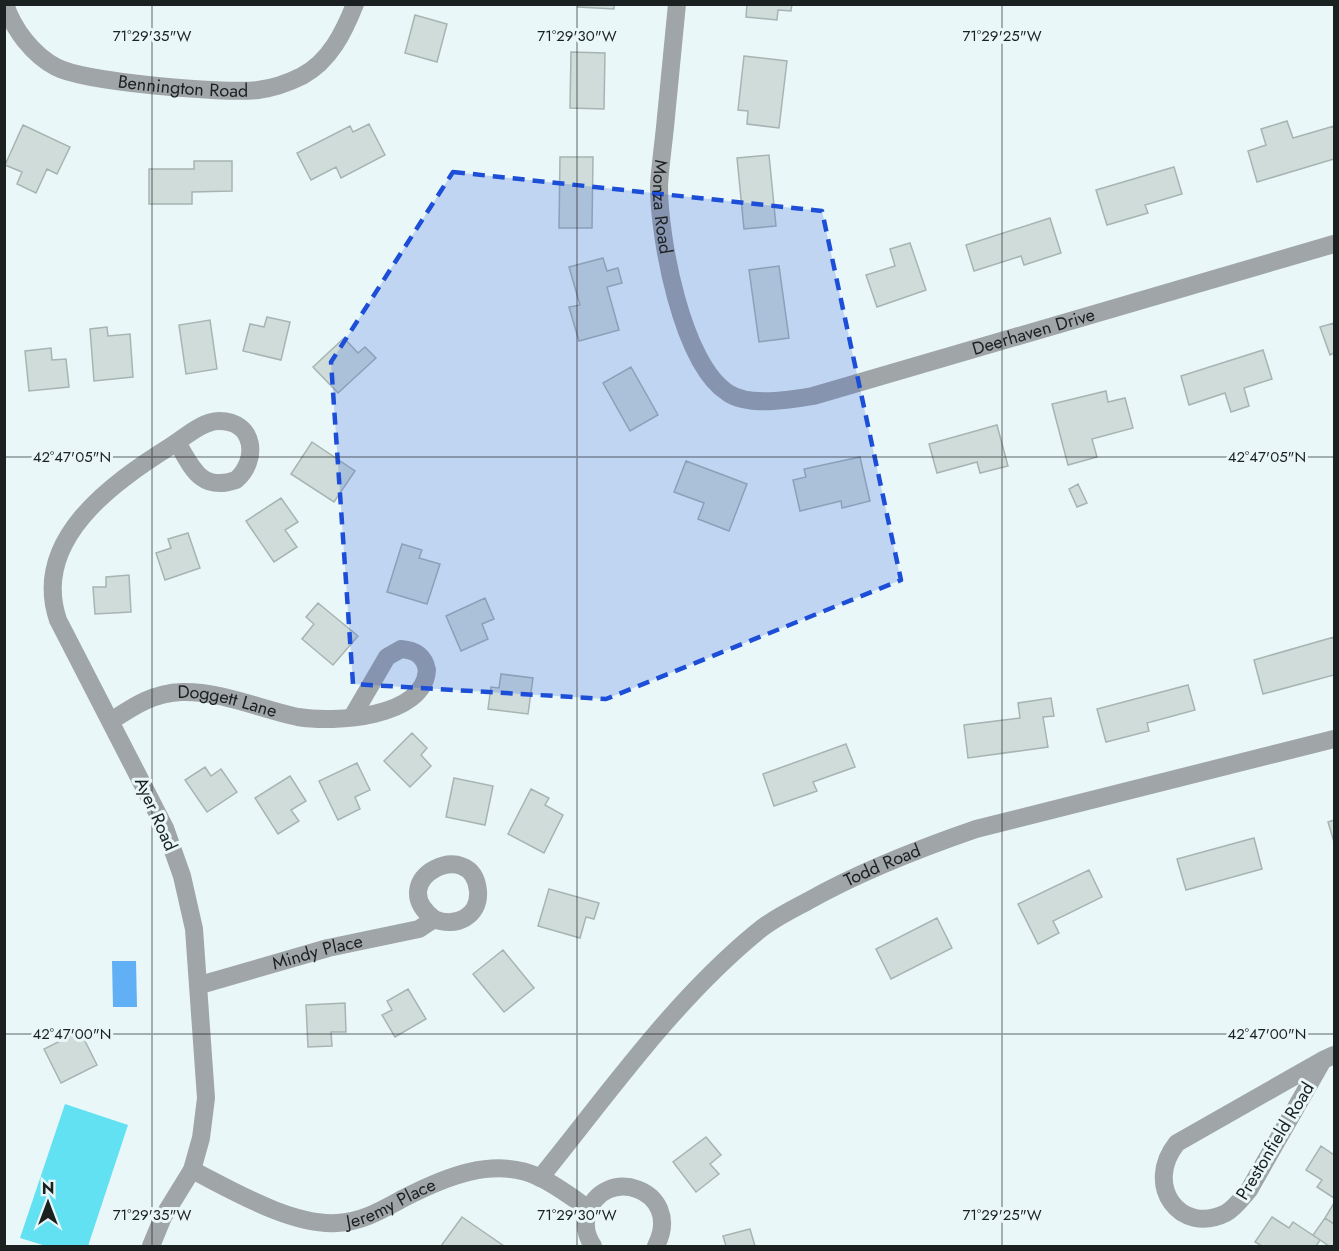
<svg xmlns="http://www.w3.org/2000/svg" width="1339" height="1251" font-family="Jost,sans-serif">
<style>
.green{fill:#61e1f1}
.water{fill:#61b0f6}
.building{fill:#cfdcda;stroke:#a7b4b2;stroke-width:1.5}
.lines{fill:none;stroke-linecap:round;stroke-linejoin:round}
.minor{stroke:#a0a5a7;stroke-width:18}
.marked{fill:#1d4ed8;fill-opacity:0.2;stroke:#1d4ed8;stroke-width:4.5;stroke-dasharray:12 8;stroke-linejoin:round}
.ticks{fill:none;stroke:#1b2021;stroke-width:1.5;stroke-opacity:0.45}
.labels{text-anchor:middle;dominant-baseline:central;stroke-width:6;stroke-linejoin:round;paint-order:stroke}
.street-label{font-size:18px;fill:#1b2021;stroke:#e9f7f9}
.ticks-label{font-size:15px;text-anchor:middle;fill:#1b2021;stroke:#e9f7f9;stroke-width:6;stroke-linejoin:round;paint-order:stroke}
</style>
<rect width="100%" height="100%" fill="#e9f7f9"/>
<path class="green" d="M65 1104 128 1125 88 1246H46L20 1238Z"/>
<path class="water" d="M112 961H136L137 1007H113Z"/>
<path class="building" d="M578 4H614V9L578 7Z
M747 4H792L791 11 778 10 777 20 746 17Z
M415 15 447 24 437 62 405 53Z
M571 52 605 53 604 109 570 108Z
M744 56 787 61 779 128 747 124 748 111 738 110Z
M1287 121 1293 138 1334 126V159L1257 182 1248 151 1266 145 1261 129Z
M369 124 385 155 341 178 336 167 311 180 297 153 350 126 353 132Z
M23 125 70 147 57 174 47 169 36 193 17 184 22 172 5 165Z
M769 155 776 226 744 229 737 158Z
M560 157H593L592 228H559Z
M194 161H232V191L192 192V204H149V169H194Z
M1174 167 1182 194 1145 205 1148 213 1107 225 1096 190Z
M1050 218 1061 253 1024 265 1021 256 974 271 966 245Z
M910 243 926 290 877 307 866 275 895 266 890 249Z
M603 258 607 271 618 268 622 283 607 287 619 330 579 341 569 307 580 305 569 267Z
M779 266 789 338 759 342 749 270Z
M267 317 290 322 281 360 243 351 250 324 264 327Z
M210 320 217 369 186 374 179 325Z
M1334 323V353L1330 355 1320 327Z
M107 327 108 336 130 334 133 377 94 381 90 329Z
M344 338 358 353 365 347 376 358 338 393 313 367Z
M51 348 52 360 66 359 69 387 29 391 25 351Z
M1263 350 1272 379 1244 388 1249 406 1231 412 1225 393 1189 405 1181 376Z
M631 367 658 415 630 431 603 383Z
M1106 391 1108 402 1125 398 1133 428 1092 439 1097 457 1068 465 1052 404Z
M997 425 1008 466 980 473 977 462 937 473 929 444Z
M312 442 355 471 334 502 291 474Z
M860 457 870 501 842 508 841 501 800 511 793 480 806 477 804 469Z
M686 461 747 484 729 531 698 519 704 503 674 492Z
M1078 484 1087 503 1077 507 1069 489Z
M281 498 298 522 285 530 297 547 274 562 246 521Z
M188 533 200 568 165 580 156 553 171 548 168 539Z
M402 544 422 550 419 558 440 564 427 604 387 592Z
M129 575 131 612 95 614 93 587H106V577Z
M485 598 494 619 482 624 488 639 461 651 446 616Z
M318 603 358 636 333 665 302 639 314 624 306 617Z
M1334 637V675L1263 694 1254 660Z
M501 674 533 678 528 714 488 709 491 687 499 688Z
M1188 685 1195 710 1147 723 1149 731 1106 742 1097 709Z
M1051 698 1054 716 1043 717 1048 747 968 758 964 725 1020 718 1018 703Z
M412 733 427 748 421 755 431 766 410 787 384 761Z
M846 744 855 767 813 782 817 791 774 806 763 774Z
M357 763 370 790 355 797 360 809 338 820 319 781Z
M205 767 211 776 221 769 237 792 207 812 185 780Z
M290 776 306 801 291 810 299 821 278 834 255 798Z
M454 778 493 786 485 825 446 817Z
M531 789 549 798 545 805 563 815 544 853 508 834Z
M1334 820V842L1328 822Z
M1254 838 1262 869 1186 890 1177 859Z
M1089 870 1102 897 1053 921 1059 933 1038 944 1018 904Z
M549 889 599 903 594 919 586 917 580 938 538 926Z
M937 918 952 948 891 979 876 949Z
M503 950 534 988 504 1012 473 974Z
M408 989 426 1019 395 1037 382 1015 392 1010 387 1001Z
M345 1003 346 1032H331L332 1046 308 1047 306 1005Z
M80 1031 97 1065 61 1083 44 1049Z
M706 1137 721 1155 710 1164 719 1174 696 1192 673 1162Z
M1321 1146 1334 1155V1198L1317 1187 1322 1180 1306 1170Z
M1334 1203V1224L1325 1218Z
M462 1217 504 1246H441Z
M1272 1217 1289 1228 1293 1222 1320 1240 1316 1246H1262L1255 1242Z
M1325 1218 1334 1224V1246H1329L1313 1235Z
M750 1229 755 1246H726L723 1236Z"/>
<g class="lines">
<g class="minor">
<path id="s1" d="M5 4C13 29 33 55 56 67 84 82 224 94 258 90 274 88 288 83 302 76 330 61 344 32 355 4"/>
<path id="s2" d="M677 4C673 45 669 86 665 127 663 147 660 167 659 186 659 238 682 364 728 393 749 407 790 400 813 396L1334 244"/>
<path id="s3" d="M111 721C134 706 153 693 182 692 221 691 260 709 298 717 334 723 424 718 427 670 424 655 415 650 401 649L387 657 352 717"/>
<path id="s4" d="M200 985 328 948 419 929 434 919C455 928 480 917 478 891 473 835 382 879 434 919"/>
<path d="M1323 1060 1249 1190C1242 1198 1235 1208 1226 1213 1180 1236 1143 1185 1177 1143L1323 1060 1334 1055"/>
<path id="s5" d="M192 1170C232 1190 291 1226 337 1223 362 1222 382 1210 404 1198 445 1177 494 1156 539 1177 556 1185 573 1198 589 1209"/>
<path id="s6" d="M540 1178C609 1093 673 1001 757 932 772 919 791 910 808 901 861 871 918 849 976 829L1334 739"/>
<path d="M151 1246 163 1217 192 1170 201 1138 206 1098 194 929 182 876 165 828 58 620C31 540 112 483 171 446 184 438 202 421 219 421 255 421 259 460 236 480 201 492 192 468 177 442"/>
<path d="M593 1246C587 1237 584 1227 587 1216 601 1162 685 1189 656 1246"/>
</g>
</g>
<path class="marked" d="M453 172 822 211 901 580 606 699 353 684 331 362Z"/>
<path class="ticks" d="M152 4V1246M577 4V1246M1002 4V1246M4 457H1334M4 1034H1334"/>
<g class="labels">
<g class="street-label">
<text stroke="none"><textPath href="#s1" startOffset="212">Bennington Road</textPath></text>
<text stroke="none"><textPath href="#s2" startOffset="204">Monza Road</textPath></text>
<text stroke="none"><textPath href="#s2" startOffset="723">Deerhaven Drive</textPath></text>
<text stroke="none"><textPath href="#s3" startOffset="124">Doggett Lane</textPath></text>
<text transform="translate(156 814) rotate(66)">Ayer Road</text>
<text stroke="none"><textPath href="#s6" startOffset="471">Todd Road</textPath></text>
<text stroke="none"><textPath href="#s4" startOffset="122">Mindy Place</textPath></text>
<text transform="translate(1275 1141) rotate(-59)">Prestonfield Road</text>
<text stroke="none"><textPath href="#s5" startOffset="214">Jeremy Place</textPath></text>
</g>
</g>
<g class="ticks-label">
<text x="152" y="41">71°29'35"W</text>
<text x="577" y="41">71°29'30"W</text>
<text x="1002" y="41">71°29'25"W</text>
<text x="72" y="462">42°47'05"N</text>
<text x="1267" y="462">42°47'05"N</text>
<text x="72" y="1039">42°47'00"N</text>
<text x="1267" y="1039">42°47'00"N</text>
<text x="152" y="1220">71°29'35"W</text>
<text x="577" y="1220">71°29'30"W</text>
<text x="1002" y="1220">71°29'25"W</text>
</g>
<rect width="1339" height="1251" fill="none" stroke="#1b2021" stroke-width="12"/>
<g transform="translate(48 1203)" stroke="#e9f7f9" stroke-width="4.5" paint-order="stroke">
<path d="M0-4.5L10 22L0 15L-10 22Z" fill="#1b2021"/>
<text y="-9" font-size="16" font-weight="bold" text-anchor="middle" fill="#1b2021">N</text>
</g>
</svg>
